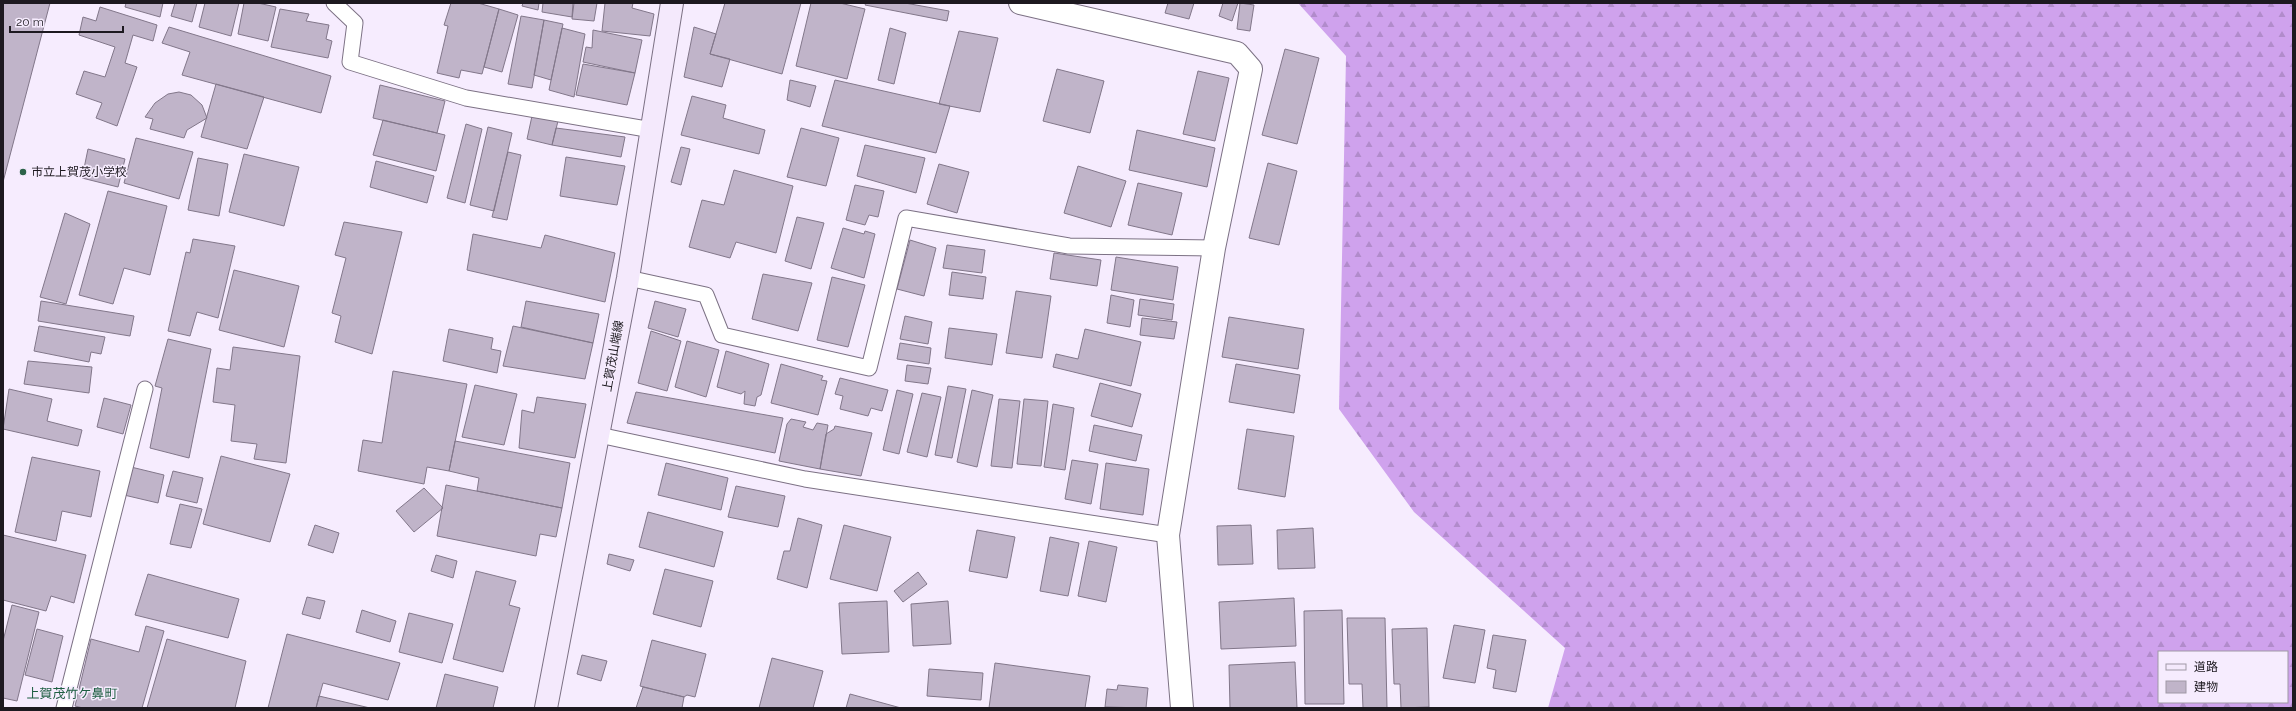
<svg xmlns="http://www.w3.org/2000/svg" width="2296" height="711" font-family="Raleway,'Noto Sans JP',sans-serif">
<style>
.forest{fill:url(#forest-firs);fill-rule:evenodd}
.building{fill:#c0b4c9;stroke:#82778a}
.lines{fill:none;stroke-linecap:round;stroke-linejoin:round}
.lane-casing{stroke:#7c7184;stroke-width:17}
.street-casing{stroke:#7c7184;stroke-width:24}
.secondary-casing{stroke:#7c7184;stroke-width:24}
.lane{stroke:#fff;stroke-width:15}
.street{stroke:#fff;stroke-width:22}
.secondary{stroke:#f4e9fc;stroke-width:22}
.poi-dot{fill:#2c6249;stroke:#f6ecfe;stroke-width:1.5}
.labels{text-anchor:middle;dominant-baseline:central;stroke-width:3;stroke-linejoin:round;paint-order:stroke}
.poi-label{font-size:12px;fill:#1d1920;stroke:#f6ecfe;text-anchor:start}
.street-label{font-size:12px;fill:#1d1920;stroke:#f6ecfe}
.neighbourhood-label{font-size:13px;fill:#1e5e42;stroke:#f6ecfe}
</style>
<defs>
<pattern id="forest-firs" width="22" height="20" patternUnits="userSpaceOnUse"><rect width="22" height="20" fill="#cfa2ed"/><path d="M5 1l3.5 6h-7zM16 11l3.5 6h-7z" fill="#b18bcb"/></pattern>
</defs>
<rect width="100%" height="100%" fill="#f6ecfe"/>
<path class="forest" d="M1298 3H2293V708H1548L1565 648 1414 512 1339 409 1346 56ZM2159 652H2287V702H2159Z"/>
<path class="building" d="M3 3H50L3 182Z
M126 3H163L160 17 125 7Z
M175 3H197L192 22 171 16Z
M205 3H239L231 36 199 27Z
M244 3H258L276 7 268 41 238 34Z
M451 3H478L499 9 482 74 461 70 459 78 437 73 448 26 444 25Z
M523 3H539L538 10 522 6Z
M543 3H573L572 17 542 12Z
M574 3H597L594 21 572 19Z
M605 3H633L632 8 654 14 650 36 602 31Z
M725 3H801L782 74 710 54Z
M811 3H840L865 9 847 79 796 66Z
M866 3H905L949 11 947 21 865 5Z
M1168 3H1194L1189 19 1165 13Z
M1223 3H1238L1232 21 1219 16Z
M1240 3 1254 5 1250 31 1237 29Z
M100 7 157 25 153 41 133 35 125 63 137 67 117 126 96 118 102 103 76 94 84 71 105 77 115 47 79 35 83 17 96 21Z
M280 9 309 14 306 21 329 25 326 39 332 41 328 58 271 47Z
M499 9 518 15 502 72 484 67Z
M521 16 544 20 532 88 508 84Z
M544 20 563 24 551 80 534 75Z
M169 27 331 76 321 113 182 75 190 52 162 43Z
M694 27 716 34 710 54 730 59 722 87 684 77Z
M562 28 585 34 574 97 549 90Z
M890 28 906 33 894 84 878 80Z
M593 30 642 40 635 73 583 62 586 47 592 48Z
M959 31 998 38 980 112 939 104Z
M1285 49 1319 58 1297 144 1262 135Z
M583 64 635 73 627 105 576 95Z
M1057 69 1104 81 1090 133 1043 121Z
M1198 71 1229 78 1215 141 1183 134Z
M790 80 816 86 810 107 787 100Z
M835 80 950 106 936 153 822 126Z
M216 84 264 97 247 149 201 137Z
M380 85 445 101 437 133 373 118Z
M179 92 191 95 202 105 207 118 187 130 184 138 150 129 153 119 145 117 155 103 168 94Z
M692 96 726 105 723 118 765 130 759 154 681 135Z
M532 116 558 121 552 145 527 139Z
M383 120 445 135 436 171 373 155Z
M466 124 482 129 465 203 447 198Z
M488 127 512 133 494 211 470 205Z
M556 128 625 137 621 157 552 145Z
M801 128 839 138 826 186 787 177Z
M1137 130 1215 148 1207 187 1129 170Z
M136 138 193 152 179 199 124 183Z
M865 145 925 158 916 193 857 176Z
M681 147 690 149 681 185 671 182Z
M88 149 125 159 118 187 82 178Z
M508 152 521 155 507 220 492 217Z
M244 154 299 167 284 226 229 212Z
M566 157 625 166 617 205 560 196Z
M198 158 228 164 219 216 188 210Z
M376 161 434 176 427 203 370 187Z
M1268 163 1297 171 1279 245 1249 238Z
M939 164 969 172 957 213 927 204Z
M1078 166 1126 181 1111 227 1064 213Z
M734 170 793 186 776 253 736 242 730 258 689 247 702 200 724 205Z
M1138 183 1182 193 1172 235 1128 225Z
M855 185 884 191 878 217 869 215 865 225 846 220Z
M108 191 167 206 150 275 124 268 113 304 79 295Z
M65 213 90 224 66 304 40 297Z
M797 217 824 223 811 269 785 261Z
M344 222 402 232 372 354 335 342 341 316 332 313 346 258 335 255Z
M843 228 864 234 865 231 875 234 864 278 831 268Z
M473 234 541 248 545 235 615 253 605 302 467 270Z
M193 239 235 246 218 318 197 312 190 336 168 331 186 252 190 253Z
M910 240 936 248 924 296 897 289Z
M947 245 985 250 982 273 943 268Z
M1054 253 1101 260 1097 286 1050 279Z
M1116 257 1178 267 1173 300 1111 290Z
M234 270 299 286 284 347 219 330Z
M952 272 986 277 983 299 949 295Z
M763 274 812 283 798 331 752 319Z
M832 277 865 285 848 347 817 340Z
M1016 291 1051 296 1042 358 1006 353Z
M1111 295 1134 300 1130 327 1107 323Z
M1140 299 1174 304 1172 320 1138 315Z
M41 301 134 316 130 336 38 321Z
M526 301 599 314 593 343 521 327Z
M655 301 686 309 678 337 648 328Z
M905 316 932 322 928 344 900 339Z
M1229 317 1304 329 1298 369 1222 357Z
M1142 318 1177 322 1174 339 1140 335Z
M39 326 105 337 101 354 91 352 89 362 34 351Z
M513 326 593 343 585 379 503 366Z
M949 328 997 334 992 365 945 358Z
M449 329 493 338 491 349 501 351 497 373 443 361Z
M1085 329 1141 342 1131 386 1053 367 1056 354 1078 359Z
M651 331 681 341 667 391 638 383Z
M168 339 211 349 189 458 150 448 162 388 155 386Z
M687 341 719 350 706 397 675 387Z
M900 343 931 348 929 364 897 359Z
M233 347 300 356 286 463 254 459 257 444 231 441 235 405 213 402 217 368 230 370Z
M726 351 769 364 761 395 757 397 755 406 744 404 745 391 741 394 717 387Z
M28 361 92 367 89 393 24 384Z
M781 364 823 376 821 380 827 381 818 415 771 403Z
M1236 364 1300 375 1294 413 1229 402Z
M907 365 931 368 928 384 905 381Z
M393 371 467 384 449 471 427 467 424 484 358 471 363 440 382 443Z
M840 378 888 390 882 411 871 408 868 416 840 409 843 396 835 394Z
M1100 383 1141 394 1132 427 1091 416Z
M475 385 517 394 504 445 462 437Z
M948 386 966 389 952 458 935 455Z
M9 389 52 399 47 421 82 430 78 446 3 429Z
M897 390 913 394 899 454 883 450Z
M972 390 993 395 977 467 957 462Z
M636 392 783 418 775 453 627 423Z
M922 393 941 397 927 457 907 452Z
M537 397 586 404 575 458 519 448 522 410 534 413Z
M104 398 131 405 123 434 97 427Z
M999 399 1020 401 1012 468 991 466Z
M1024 399 1048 401 1041 466 1017 464Z
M1053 404 1074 408 1065 470 1044 467Z
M791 419 806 422 803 427 813 430 817 423 828 425 820 469 779 461 787 424Z
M1094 425 1142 435 1136 461 1089 451Z
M835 426 872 433 861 476 820 469 826 434 834 429Z
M1247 429 1294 436 1285 497 1238 489Z
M455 441 570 463 562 508 477 491 479 478 449 471Z
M221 456 290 474 270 542 203 524Z
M32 457 100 471 91 517 62 511 56 541 15 532Z
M1072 460 1098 464 1091 504 1065 499Z
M666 463 728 478 721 510 658 495Z
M1106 463 1149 469 1143 515 1100 509Z
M131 467 164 475 158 503 124 495Z
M173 471 203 478 197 503 166 496Z
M446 485 562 508 556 537 540 534 536 556 437 536Z
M736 486 785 496 778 527 728 517Z
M424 488 443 508 414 532 396 511Z
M180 504 202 509 191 548 170 544Z
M648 512 723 532 714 567 639 547Z
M798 518 822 525 807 588 777 579 784 551H790Z
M315 525 339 533 333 553 308 545Z
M844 525 891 537 877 591 830 579Z
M1251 525 1253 564 1218 565 1217 526Z
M1313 528 1315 568 1278 569 1277 530Z
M977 530 1015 537 1007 578 969 571Z
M3 535 86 555 74 603 51 596 46 611 3 600Z
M1050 537 1079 543 1068 596 1040 591Z
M1089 541 1117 547 1106 602 1078 596Z
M609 554 634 560 630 571 607 564Z
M436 555 457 561 453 578 431 571Z
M665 569 713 581 701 627 653 614Z
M476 571 516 581 509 605 520 608 503 672 453 659Z
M918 572 927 584 903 602 894 591Z
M148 574 239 599 228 638 135 615Z
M307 597 325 601 320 619 302 614Z
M1294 598 1296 646 1221 649 1219 602Z
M887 601 889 652 842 654 839 603Z
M948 601 951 644 913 646 911 604Z
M12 605 39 612 17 701 3 698V641Z
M362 610 396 621 390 642 356 632Z
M1342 610 1344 704H1305L1304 611Z
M409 613 453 624 442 663 399 652Z
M1347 618H1385L1387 708H1363L1362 684H1349Z
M1454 625 1485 630 1475 683 1443 678Z
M146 626 164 631 142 708H83L75 706 91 639 139 652Z
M1427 628 1429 707 1401 708 1400 684H1394L1392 629Z
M37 629 63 636 52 682 25 675Z
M287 634 400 663 388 700 323 683 316 708H268Z
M1493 635 1526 640 1516 692 1493 688 1496 670 1487 668Z
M167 639 246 661 235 708H147Z
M652 640 706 654 695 697 687 695 684 697 640 686Z
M582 655 607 661 601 681 577 674Z
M772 658 823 671 813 708H759Z
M1295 662 1297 708H1230L1229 665Z
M995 663 1090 676 1085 708H989Z
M929 669 983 673 981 700 927 696Z
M445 674 498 687 493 708H436Z
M1118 685 1148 688 1146 708 1105 707 1107 689 1117 690Z
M643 687 684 697 682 708H636Z
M850 694 901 708H846Z
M319 696 370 708H316Z"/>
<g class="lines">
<g class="lane-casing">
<path id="lane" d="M334 3 355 23 350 62 466 98 652 130
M628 278 706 295 722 335 869 368 906 218 1069 246 1214 248
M599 435 805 479 1168 535
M64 708 145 389"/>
</g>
<g class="street-casing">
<path id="street" d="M1020 3 1237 53 1251 69 1214 248 1168 535 1182 708"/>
</g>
<g class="secondary-casing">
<path id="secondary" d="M546 708 628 278 672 3"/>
</g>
<use href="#lane" class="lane"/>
<use href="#street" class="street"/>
<use href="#secondary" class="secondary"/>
</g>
<circle class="poi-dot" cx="23" cy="172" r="4"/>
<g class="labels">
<g class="poi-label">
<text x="31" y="172">市立上賀茂小学校</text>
</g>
<g class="street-label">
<text transform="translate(613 356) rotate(-80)">上賀茂山端線</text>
</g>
<g class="neighbourhood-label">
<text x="72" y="693">上賀茂竹ケ鼻町</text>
</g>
</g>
<rect width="2296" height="711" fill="none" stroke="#1d1920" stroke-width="8"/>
<rect x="2158" y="651" width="130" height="52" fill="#f6ecfe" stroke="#9f98a5"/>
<rect x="2166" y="664" width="20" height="6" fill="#f4e9fc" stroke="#9f98a5"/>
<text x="2194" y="671" font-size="12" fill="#1d1920">道路</text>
<rect x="2166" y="681" width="20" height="12" fill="#c0b4c9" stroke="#9f98a5"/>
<text x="2194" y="691" font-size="12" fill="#1d1920">建物</text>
<path d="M10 26v6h113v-6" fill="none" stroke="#1d1920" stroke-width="2"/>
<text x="16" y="26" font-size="12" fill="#1d1920" stroke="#f6ecfe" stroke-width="3" paint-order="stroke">20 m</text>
</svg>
